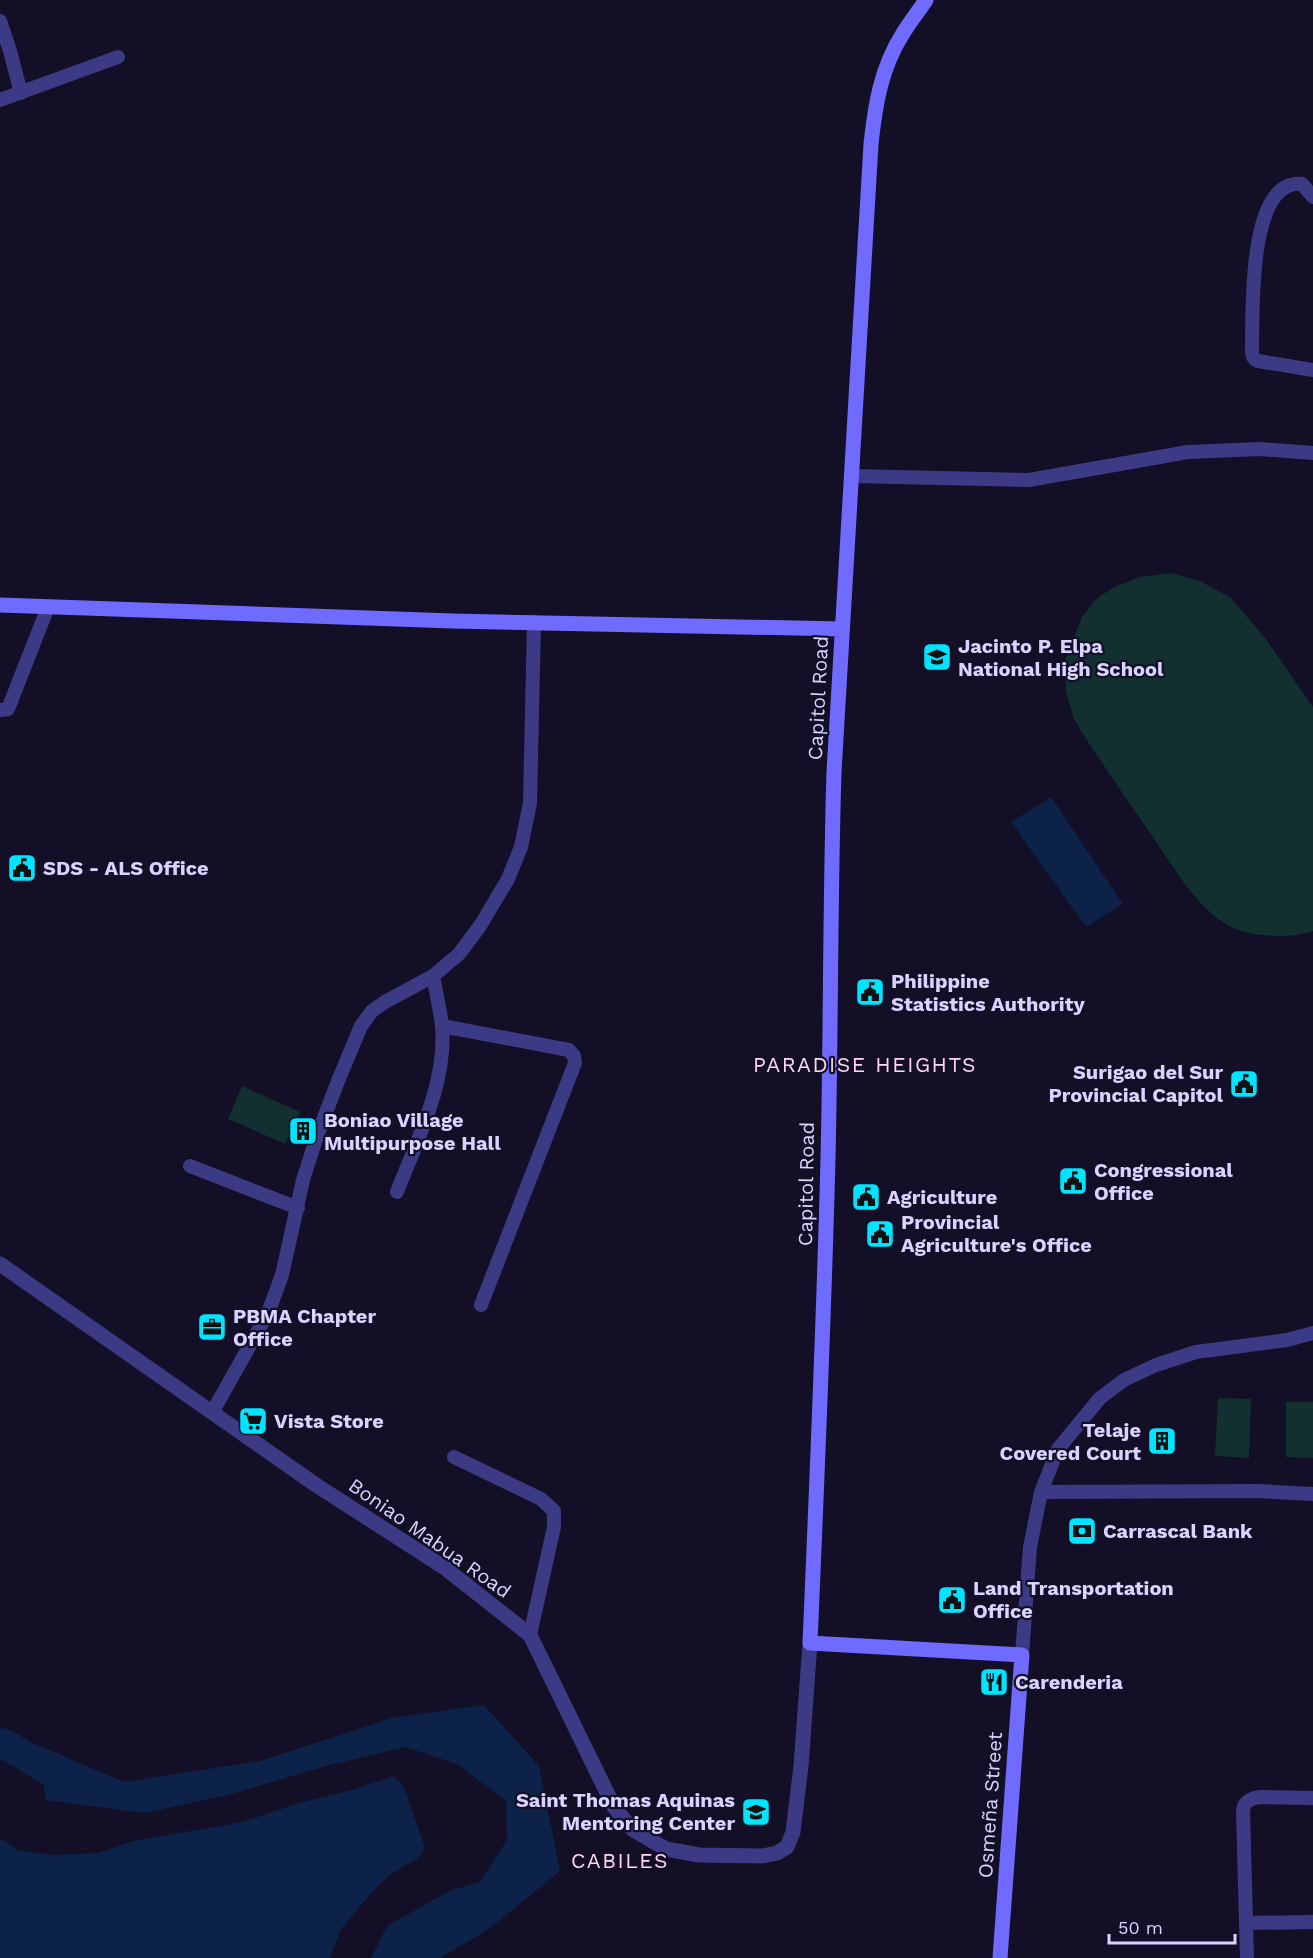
<svg xmlns="http://www.w3.org/2000/svg" width="1313" height="1958" font-family="'Work Sans',sans-serif">
<style>
.green{fill:#12302f}
.water{fill:#0c2248}
.lines{fill:none;stroke-linecap:round;stroke-linejoin:round}
.river{stroke:#0c2248;stroke-width:30}
.minor{stroke:#3d3a85;stroke-width:14}
.tertiary{stroke:#3d3a85;stroke-width:15}
.secondary{stroke:#6f6bff;stroke-width:15}
.labels{text-anchor:middle;dominant-baseline:central;stroke-width:4.5;stroke-linejoin:round;paint-order:stroke}
.poi-label{font-size:20px;font-weight:bold;fill:#d9d4ff;stroke:#130f26;text-anchor:start}
.street-label{font-size:20px;fill:#d9d4ff;stroke:#130f26}
.neighbourhood-label{font-size:21px;letter-spacing:1.5px;fill:#ffd6f0;stroke:#130f26}
</style>
<rect width="100%" height="100%" fill="#130f26"/>
<path class="green" d="M1171 573 1200 581 1231 598 1265 638 1313 707V931C1292 939 1252 937 1231 927 1196 909 1172 864 1150 833 1129 803 1108 772 1088 742L1074 719 1066 692 1065 660 1082 617 1094 601 1112 588 1140 577Z
M242 1086 300 1112 285 1144 228 1119Z
M1218 1398 1251 1399 1249 1458 1215 1456Z
M1286 1402H1313V1458L1286 1457Z"/>
<path class="water" d="M1051 797 1123 904 1086 927 1011 822Z
M484 1705 539 1766 560 1871 489 1929 440 1958H371L387 1926 449 1891 480 1882 507 1840 506 1801 457 1764 405 1747 326 1766 228 1795 144 1813 46 1800 38 1745 124 1782 260 1761 392 1718Z
M394 1776 404 1788 425 1847 418 1858 391 1874 373 1891 341 1929 330 1958H0V1838L18 1850 52 1855 98 1853 133 1841 243 1822 299 1803 352 1790Z"/>
<g class="lines">
<path class="river" d="M0 1743 5 1744 75 1786"/>
<path class="minor" d="M0 21 10 51 21 93
M0 100 118 57
M1313 197 1302 184C1247 178 1253 314 1252 349 1252 355 1252 358 1258 361L1313 370
M851 476 1029 480 1188 452 1260 449 1313 453
M0 710 8 709 48 607
M442 1026 569 1050 574 1056 575 1063 481 1305
M190 1166 298 1208
M397 1192C417 1140 447 1083 442 1026 440 1009 436 992 433 976
M213 1411 268 1313 282 1275 303 1180 317 1136 338 1081 361 1026 372 1011 385 1002 433 976 459 954 480 926 508 879 521 847 530 803 534 622
M454 1457 541 1499 554 1511V1527L530 1635
M1041 1492 1258 1491 1313 1494
M1022 1655 1030 1547 1041 1492 1058 1449 1100 1398 1124 1380 1156 1365 1196 1352 1287 1340 1313 1333
M1246 1923 1313 1922
M1247 1958 1243 1811C1244 1801 1251 1798 1261 1797L1313 1798"/>
<path class="tertiary" d="M0 1264 316 1485 445 1568 530 1635 614 1807 632 1829 666 1849 699 1855 763 1856 777 1853 787 1847 793 1832 801 1766 810 1643"/>
<path class="secondary" d="M926 0C918 12 909 23 902 35 881 68 875 106 871 144L834 772C830 900 831 1029 828 1158 824 1319 817 1481 810 1643L1022 1655 1000 1958
M0 605 453 621 842 629"/>
</g>
<defs>
<g id="school-square" transform="scale(1.5)"><rect x="-9" y="-9" width="18" height="18" rx="4" fill="#00e5ff" stroke="#130f26"/><path d="M0-5L7-2L0 1L-7-2ZM-4 1L0 2.5L4 1V4Q0 6-4 4Z" fill="#111"/></g>
<g id="civic-square" transform="scale(1.5)"><rect x="-9" y="-9" width="18" height="18" rx="4" fill="#00e5ff" stroke="#130f26"/><path d="M-.6-6.5H3V-4.5H.6V-3L4-1V1h2V6H-6V1h2V-1L-.6-3ZM-1.2 2.5V6h2.4V2.5Z" fill="#111"/></g>
<g id="building-square" transform="scale(1.5)"><rect x="-9" y="-9" width="18" height="18" rx="4" fill="#00e5ff" stroke="#130f26"/><path d="M-4-6H4V6H1V3H-1V6H-4ZM-2.5-4.3h1.7v1.8h-1.7ZM.8-4.3h1.7v1.8H.8ZM-2.5-1h1.7V.8h-1.7ZM.8-1h1.7V.8H.8Z" fill="#111"/></g>
<g id="office-square" transform="scale(1.5)"><rect x="-9" y="-9" width="18" height="18" rx="4" fill="#00e5ff" stroke="#130f26"/><path d="M-6-3h4V-5.5h4V-3h4V5H-6ZM-1-4.5V-3h2v-1.5ZM-6 0V1H6V0Z" fill="#111"/></g>
<g id="supermarket-square" transform="scale(1.5)"><rect x="-9" y="-9" width="18" height="18" rx="4" fill="#00e5ff" stroke="#130f26"/><path d="M-6-5.5h2.5l.6 2H6L4.5 2H-2.5L-4.4-4H-6ZM-1.5 3.2a1.3 1.3 0 1 0 .1 0ZM3 3.2a1.3 1.3 0 1 0 .1 0Z" fill="#111"/></g>
<g id="bank-square" transform="scale(1.5)"><rect x="-9" y="-9" width="18" height="18" rx="4" fill="#00e5ff" stroke="#130f26"/><path d="M-6-4H6V4H-6ZM0-2.3a2.3 2.3 0 1 0 0 4.6a2.3 2.3 0 1 0 0-4.6Z" fill="#111"/></g>
<g id="restaurant-square" transform="scale(1.5)"><rect x="-9" y="-9" width="18" height="18" rx="4" fill="#00e5ff" stroke="#130f26"/><path d="M-5-6h1v4h1v-4h1v4h1v-4h1v5L-1.5 .5V6h-2V.5L-5-1ZM5-6V6H3V1.5H1.5Q1.5-4 5-6Z" fill="#111"/></g>
</defs>
<g fill-rule="evenodd">
<use href="#school-square" x="937" y="657"/>
<use href="#civic-square" x="22" y="868"/>
<use href="#civic-square" x="870" y="992"/>
<use href="#civic-square" x="1244" y="1084"/>
<use href="#building-square" x="303" y="1131"/>
<use href="#civic-square" x="1073" y="1181"/>
<use href="#civic-square" x="866" y="1197"/>
<use href="#civic-square" x="880" y="1234"/>
<use href="#office-square" x="212" y="1327"/>
<use href="#supermarket-square" x="253" y="1421"/>
<use href="#building-square" x="1162" y="1441"/>
<use href="#bank-square" x="1082" y="1531"/>
<use href="#civic-square" x="952" y="1600"/>
<use href="#restaurant-square" x="994" y="1682"/>
<use href="#school-square" x="756" y="1812"/>
</g>
<g class="labels">
<g class="poi-label">
<text x="958" y="646">Jacinto P. Elpa<tspan x="958" dy="23">National High School</tspan></text>
<text x="43" y="868">SDS - ALS Office</text>
<text x="891" y="981">Philippine<tspan x="891" dy="23">Statistics Authority</tspan></text>
<text x="1223" y="1072" text-anchor="end">Surigao del Sur<tspan x="1223" dy="23">Provincial Capitol</tspan></text>
<text x="324" y="1120">Boniao Village<tspan x="324" dy="23">Multipurpose Hall</tspan></text>
<text x="1094" y="1170">Congressional<tspan x="1094" dy="23">Office</tspan></text>
<text x="887" y="1197">Agriculture</text>
<text x="901" y="1222">Provincial<tspan x="901" dy="23">Agriculture's Office</tspan></text>
<text x="233" y="1316">PBMA Chapter<tspan x="233" dy="23">Office</tspan></text>
<text x="274" y="1421">Vista Store</text>
<text x="1141" y="1430" text-anchor="end">Telaje<tspan x="1141" dy="23">Covered Court</tspan></text>
<text x="1103" y="1531">Carrascal Bank</text>
<text x="973" y="1588">Land Transportation<tspan x="973" dy="23">Office</tspan></text>
<text x="1015" y="1682">Carenderia</text>
<text x="735" y="1800" text-anchor="end">Saint Thomas Aquinas<tspan x="735" dy="23">Mentoring Center</tspan></text>
</g>
<g class="street-label">
<text transform="translate(818 698) rotate(-87)">Capitol Road</text>
<text transform="translate(806 1184) rotate(-89)">Capitol Road</text>
<text transform="translate(430 1538) rotate(35)">Boniao Mabua Road</text>
<text transform="translate(990 1805) rotate(-86)">Osmeña Street</text>
</g>
<g class="neighbourhood-label">
<text x="865" y="1064">PARADISE HEIGHTS</text>
<text x="620" y="1860">CABILES</text>
</g>
</g>
<path d="M1109 1934v9h126v-9" fill="none" stroke="#d9d4ff" stroke-width="3"/>
<text x="1118" y="1934" font-size="18" fill="#d9d4ff" stroke="#130f26" stroke-width="4.5" paint-order="stroke">50 m</text>
</svg>
